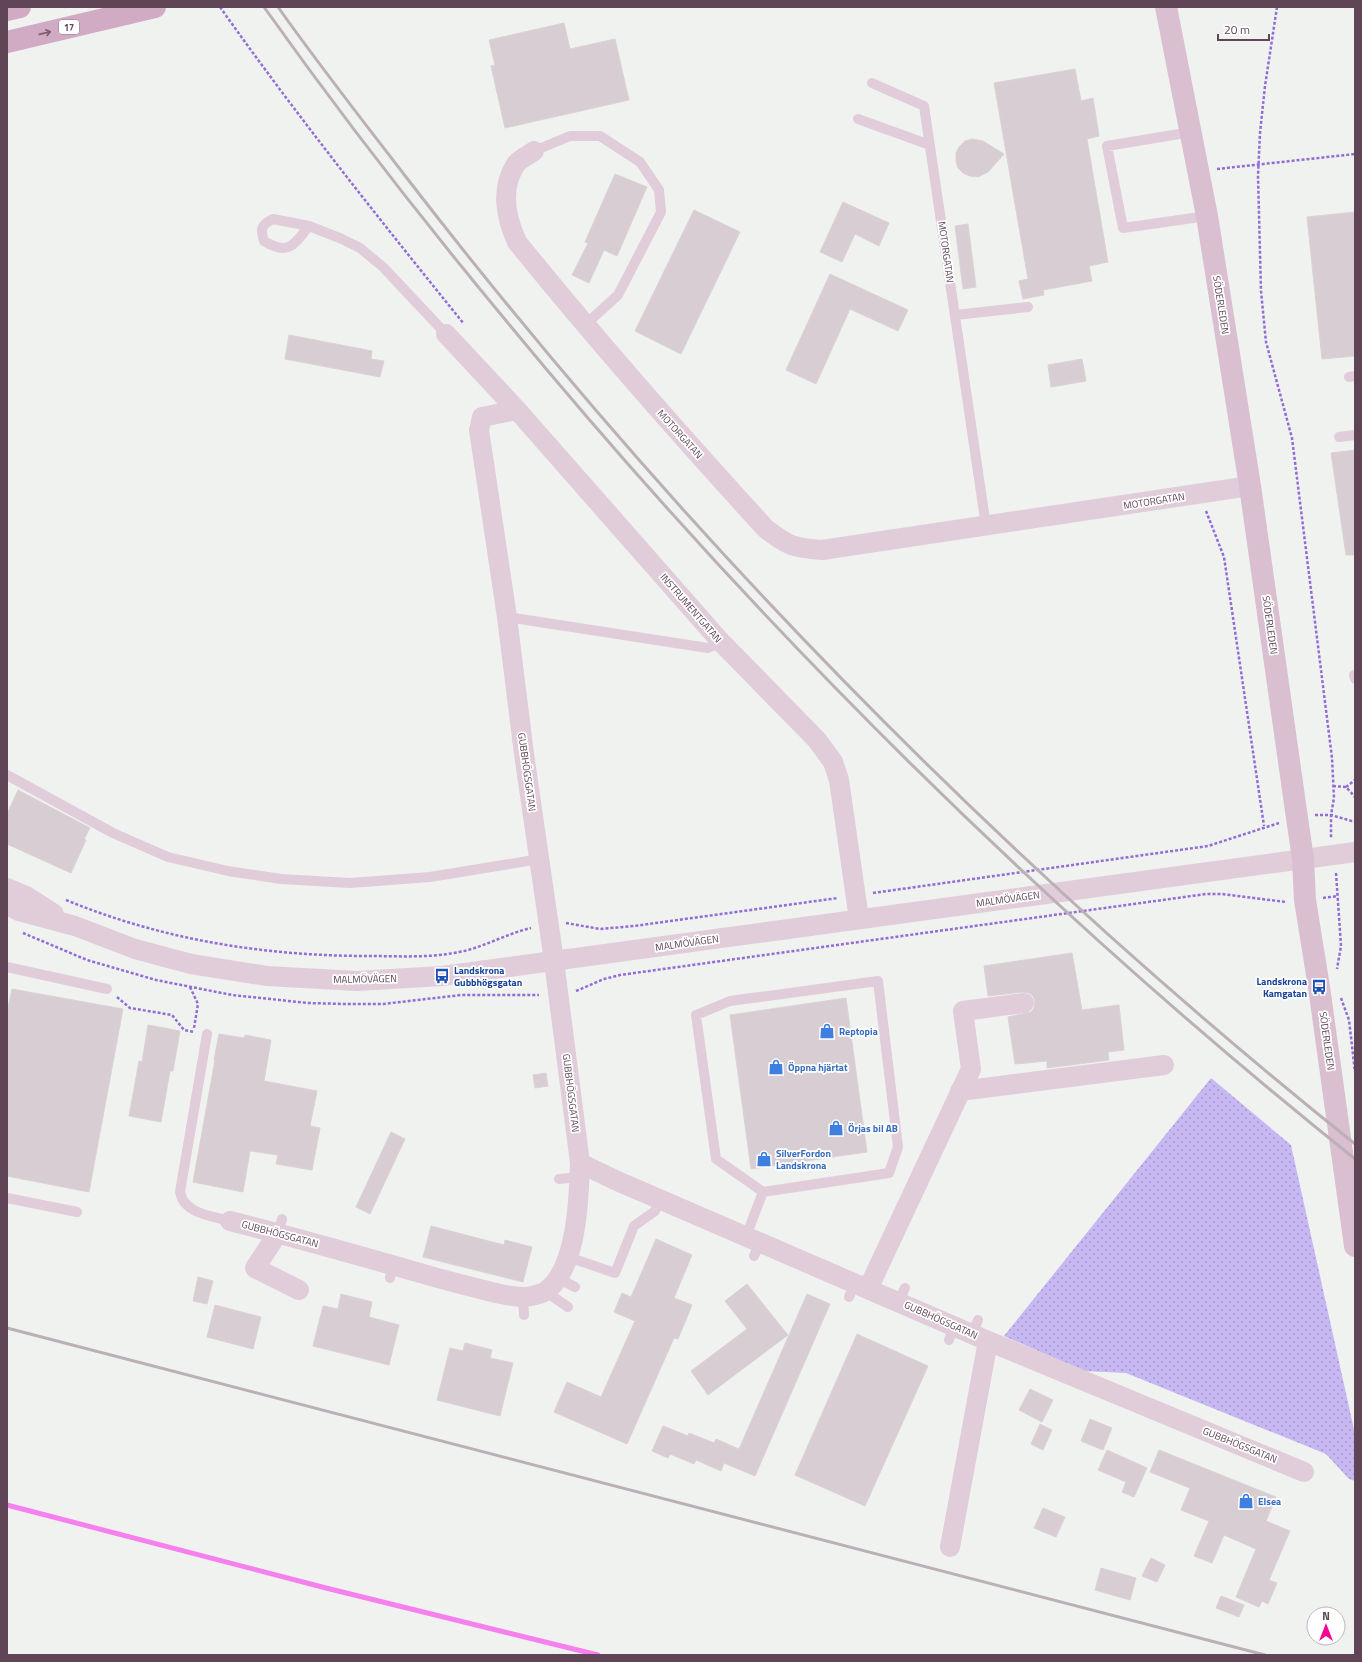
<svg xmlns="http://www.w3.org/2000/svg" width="1362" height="1662" font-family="'Titillium Web',sans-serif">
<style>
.grass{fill:url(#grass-dots)}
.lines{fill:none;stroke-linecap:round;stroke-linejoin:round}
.stream{stroke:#f681ee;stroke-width:5}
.building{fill:#d7cdd2;stroke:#dbd2d6}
.path{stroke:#936dd6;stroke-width:2.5;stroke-dasharray:3 2;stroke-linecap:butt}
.lane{stroke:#e1ccda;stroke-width:10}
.street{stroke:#e1ccda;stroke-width:20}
.secondary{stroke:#dabfd0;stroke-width:22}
.primary{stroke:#d1abc4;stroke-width:22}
.rail{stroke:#bab0b5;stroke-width:3}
.oneway{stroke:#7c5e72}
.labels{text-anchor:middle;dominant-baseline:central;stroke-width:3.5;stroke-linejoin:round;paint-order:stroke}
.shield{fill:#fff;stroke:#8f7d89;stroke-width:1}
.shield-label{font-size:9px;font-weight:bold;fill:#5f4556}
.street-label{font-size:10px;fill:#5f4556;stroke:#fff}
.transit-label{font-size:10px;font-weight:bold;fill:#164399;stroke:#fff;text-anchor:start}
.shop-label{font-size:10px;font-weight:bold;fill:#366cbe;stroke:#fff;text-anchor:start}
</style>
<defs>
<pattern id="grass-dots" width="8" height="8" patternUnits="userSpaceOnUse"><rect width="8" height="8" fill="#c7b8f4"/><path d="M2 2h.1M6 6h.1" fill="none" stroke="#a597c8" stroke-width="1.8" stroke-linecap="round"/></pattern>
</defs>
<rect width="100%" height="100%" fill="#eff2ef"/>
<path class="grass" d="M1211 1078 1291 1145 1355 1434V1481L1349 1479 1326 1454 1126 1373 1084 1371 1004 1336Z"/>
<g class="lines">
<path class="stream" d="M7 1505 326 1588 598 1655"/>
</g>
<path class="building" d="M564 23 570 49 615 39 629 100 505 128 491 66 495 65 489 40Z
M1075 69 1081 101 1093 98 1099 136 1087 139 1108 262 1089 266 1092 281 1043 290 1044 295 1023 299 1019 281 1028 279 994 83Z
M972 139 983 141 1004 154 988 172 978 177 970 176 963 173 958 168 956 161V153L959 147 965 141Z
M615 174 647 187 617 256 604 250 589 283 572 275 588 243 585 242Z
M843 202 889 223 879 246 855 234 842 262 820 252Z
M694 210 740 232 681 354 635 331Z
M1355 212V356L1322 359 1307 217Z
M968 224 976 287 963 289 955 226Z
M830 274 908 310 898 331 850 309 816 384 786 370Z
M289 335 372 351 371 359 384 361 380 377 285 359Z
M1082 359 1086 381 1051 387 1048 365Z
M1355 450V555H1346L1331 453Z
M18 790 90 828 84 839 86 840 71 873 7 844V814Z
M1072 953 1082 1010 1119 1005 1124 1050 1108 1052 1109 1060 1047 1068V1061L1015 1064 1008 1017 1031 1012 1034 1008 1035 1001 1033 996 1029 993 1023 992 988 996 984 966Z
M12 989 123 1009 89 1192 7 1176V1013Z
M846 998 867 1152 751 1169 730 1015Z
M148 1025 180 1031 173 1071H170L161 1122 129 1116 139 1061 142 1062Z
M219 1034 244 1038 245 1035 271 1040 264 1081 317 1091 310 1126 320 1128 312 1170 276 1164 278 1155 250 1151 243 1192 193 1182 215 1060H214Z
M546 1073 548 1086 535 1088 533 1075Z
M391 1132 405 1139 370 1214 356 1207Z
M431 1226 504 1245 505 1240 532 1247 523 1282 423 1257Z
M656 1239 692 1255 674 1298 692 1305 678 1339 674 1338 627 1444 554 1412 567 1382 601 1397 635 1321 614 1312 622 1293 631 1297Z
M198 1277 213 1281 207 1304 193 1301Z
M747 1284 788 1335 708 1395 691 1371 747 1329 725 1301Z
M341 1294 372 1302 369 1317 399 1325 389 1365 313 1346 323 1306 338 1309Z
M807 1294 830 1304 755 1476 724 1463 721 1471 696 1460 694 1464 670 1454 668 1458 652 1451 663 1426 688 1436 689 1433 714 1443 716 1439 739 1449Z
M215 1305 261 1317 253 1349 207 1337Z
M857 1334 928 1366 865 1506 795 1475Z
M465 1343 492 1350 490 1358 513 1363 500 1416 437 1400 450 1348 463 1351Z
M1030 1389 1053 1400 1042 1422 1019 1410Z
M1090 1419 1112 1428 1103 1450 1081 1441Z
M1040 1424 1052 1430 1043 1450 1031 1444Z
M1107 1450 1147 1468 1134 1497 1122 1492 1126 1482 1098 1470Z
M1159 1450 1276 1497 1266 1521 1290 1531 1269 1580 1277 1583 1268 1604 1262 1601 1259 1607 1236 1597 1256 1549 1224 1535 1212 1563 1194 1556 1209 1521 1181 1510 1190 1488 1150 1472Z
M1043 1508 1065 1517 1056 1537 1034 1528Z
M1151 1558 1165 1565 1157 1582 1142 1576Z
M1101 1568 1136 1578 1130 1600 1095 1590Z
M1221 1596 1244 1605 1239 1617 1216 1608Z"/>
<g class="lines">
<path class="path" d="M220 7C297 116 380 220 464 324
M1277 7 1265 86 1260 133 1258 176 1261 291 1266 342 1292 438 1332 758 1334 798 1331 815V838
M1217 169 1355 154
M1206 511 1224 557 1264 826
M1333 786 1346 787 1355 797
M1346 787 1355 780
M1315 815H1331L1355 822
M1336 873 1341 946 1337 969
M873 893 1208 846 1279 823
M1323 898 1338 896
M66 900C163 940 265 956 369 956 397 956 426 958 454 953 481 949 505 934 531 928
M566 923 600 929 634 926 838 898
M23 933 87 960 156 980 232 995 308 1003 345 1004H383L461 995H539
M190 987 198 1004 194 1028 195 1029
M576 991 604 979 620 975 1206 894H1222L1286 902
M117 997 130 1008 172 1015 184 1030 194 1032
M1341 998 1349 1020 1355 1072"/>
<path class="lane" d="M872 83 924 106 986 526
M858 119 930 145
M1191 132 1107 146 1123 228 1207 216
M534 151 570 136H600L640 162 659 190 661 212 618 295 585 325
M309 226 273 219C261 225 260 229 264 241 288 256 294 245 309 226L342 239 360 248 383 267 446 334
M955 315 1028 307
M1349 377 1355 376
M1339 437 1355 435
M507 617 708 648 721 642
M1354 675 1355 679
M7 775 113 833 168 857 228 871 281 879 350 883 430 877 540 859
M7 967 107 989
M878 981 898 1147 889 1173 763 1192 716 1159 696 1015 730 1001Z
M207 1034 180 1192C184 1214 212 1216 230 1221
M559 1179 580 1177
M7 1198 77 1212
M278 1233 282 1219
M746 1236 763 1192
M754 1256 760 1242
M568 1257 615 1273 634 1226 655 1211 660 1199
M390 1278 393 1266
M558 1278 575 1287
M546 1292 568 1307
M523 1297 524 1315
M849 1297 855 1283
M898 1302 905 1288
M972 1334 978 1320
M949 1340 954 1327"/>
<path class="street" d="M534 151C529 155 520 159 516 164 500 188 506 218 517 242 597 341 680 435 766 529 788 546 794 548 822 550L1250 486
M446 334 517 410 721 642 817 740 833 762 839 780 859 919
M517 410 482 417 479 430 507 617 524 754 554 961 580 1163 615 1180 988 1341 1304 1472
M7 888 26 896 54 914
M7 905 19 911 75 926 135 949 191 964 267 976 357 981 442 976 1355 852
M960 1091 1164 1065
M230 1221C294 1237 357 1255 420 1273 441 1279 463 1285 484 1290 496 1293 510 1297 523 1297 528 1297 542 1294 546 1291 577 1269 579 1198 580 1163
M278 1233 255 1268 299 1290
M868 1289 971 1069 963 1011 1024 1003
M950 1547 988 1341"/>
<path class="secondary" d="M1166 7 1207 216 1250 486 1297 818 1303 859 1305 900 1319 987 1355 1246"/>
<path class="primary" d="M7 10 20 7
M7 42 155 7"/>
<path class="rail" d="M264 7C340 114 420 217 503 317 757 626 1043 909 1355 1159
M278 7C319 65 363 121 406 177 682 535 1002 861 1355 1144
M7 1328 1265 1655"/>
</g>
<defs><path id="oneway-shaft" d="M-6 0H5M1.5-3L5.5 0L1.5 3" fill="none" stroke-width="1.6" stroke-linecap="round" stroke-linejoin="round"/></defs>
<use class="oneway" href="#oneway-shaft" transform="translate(45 33) rotate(-13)"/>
<defs>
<g id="bus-bare" transform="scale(1.2)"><path d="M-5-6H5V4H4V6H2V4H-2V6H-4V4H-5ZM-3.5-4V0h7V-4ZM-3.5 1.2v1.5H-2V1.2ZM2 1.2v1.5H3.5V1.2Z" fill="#1a4fb4" stroke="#fff" stroke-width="2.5" paint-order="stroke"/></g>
<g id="shop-bare" transform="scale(1.2)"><path d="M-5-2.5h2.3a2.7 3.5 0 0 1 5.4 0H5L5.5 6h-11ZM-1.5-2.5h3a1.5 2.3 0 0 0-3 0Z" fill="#3f7fe0" stroke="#fff" stroke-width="2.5" paint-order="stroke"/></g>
</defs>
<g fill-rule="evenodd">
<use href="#bus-bare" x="442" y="976"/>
<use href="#bus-bare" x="1319" y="987"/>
<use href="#shop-bare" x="827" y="1031"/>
<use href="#shop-bare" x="776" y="1067"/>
<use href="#shop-bare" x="836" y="1128"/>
<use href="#shop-bare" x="764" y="1159"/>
<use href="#shop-bare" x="1246" y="1501"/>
</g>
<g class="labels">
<rect class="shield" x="59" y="20" width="20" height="14" rx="3"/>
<g class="shield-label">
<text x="69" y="27">17</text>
</g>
<g class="street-label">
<text transform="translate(946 252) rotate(82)">MOTORGATAN</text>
<text transform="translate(1221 305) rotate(81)">SÖDERLEDEN</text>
<text transform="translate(680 434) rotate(48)">MOTORGATAN</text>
<text transform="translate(1154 501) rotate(-9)">MOTORGATAN</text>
<text transform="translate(691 608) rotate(49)">INSTRUMENTGATAN</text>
<text transform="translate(1270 625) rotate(82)">SÖDERLEDEN</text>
<text transform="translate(527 772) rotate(82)">GUBBHÖGSGATAN</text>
<text transform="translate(1008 899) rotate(-8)">MALMÖVÄGEN</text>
<text transform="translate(687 943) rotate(-8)">MALMÖVÄGEN</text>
<text transform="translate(365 979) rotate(-1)">MALMÖVÄGEN</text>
<text transform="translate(1327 1041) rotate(82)">SÖDERLEDEN</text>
<text transform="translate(571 1093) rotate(83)">GUBBHÖGSGATAN</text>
<text transform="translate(280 1234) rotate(15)">GUBBHÖGSGATAN</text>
<text transform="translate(941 1320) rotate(24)">GUBBHÖGSGATAN</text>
<text transform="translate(1240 1445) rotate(22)">GUBBHÖGSGATAN</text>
</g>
<g class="transit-label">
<text x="454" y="970">Landskrona<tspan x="454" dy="12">Gubbhögsgatan</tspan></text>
<text x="1307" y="981" text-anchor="end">Landskrona<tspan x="1307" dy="12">Kamgatan</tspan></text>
</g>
<g class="shop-label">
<text x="839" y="1031">Reptopia</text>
<text x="788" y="1067">Öppna hjärtat</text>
<text x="848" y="1128">Örjas bil AB</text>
<text x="776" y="1153">SilverFordon<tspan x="776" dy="12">Landskrona</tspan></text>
<text x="1258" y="1501">Elsea</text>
</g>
</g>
<rect width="1362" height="1662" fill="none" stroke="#5f4556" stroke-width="16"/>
<g transform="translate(1326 1626)"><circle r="19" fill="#ffffff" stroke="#bfb5bb"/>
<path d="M0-3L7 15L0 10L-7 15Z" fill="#f50591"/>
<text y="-6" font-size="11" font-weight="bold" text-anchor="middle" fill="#5f4556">N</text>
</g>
<path d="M1218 34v6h51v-6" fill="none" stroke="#5f4556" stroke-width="2"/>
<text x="1224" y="34" font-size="12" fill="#5f4556" stroke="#ffffff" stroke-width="3" paint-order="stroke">20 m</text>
</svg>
